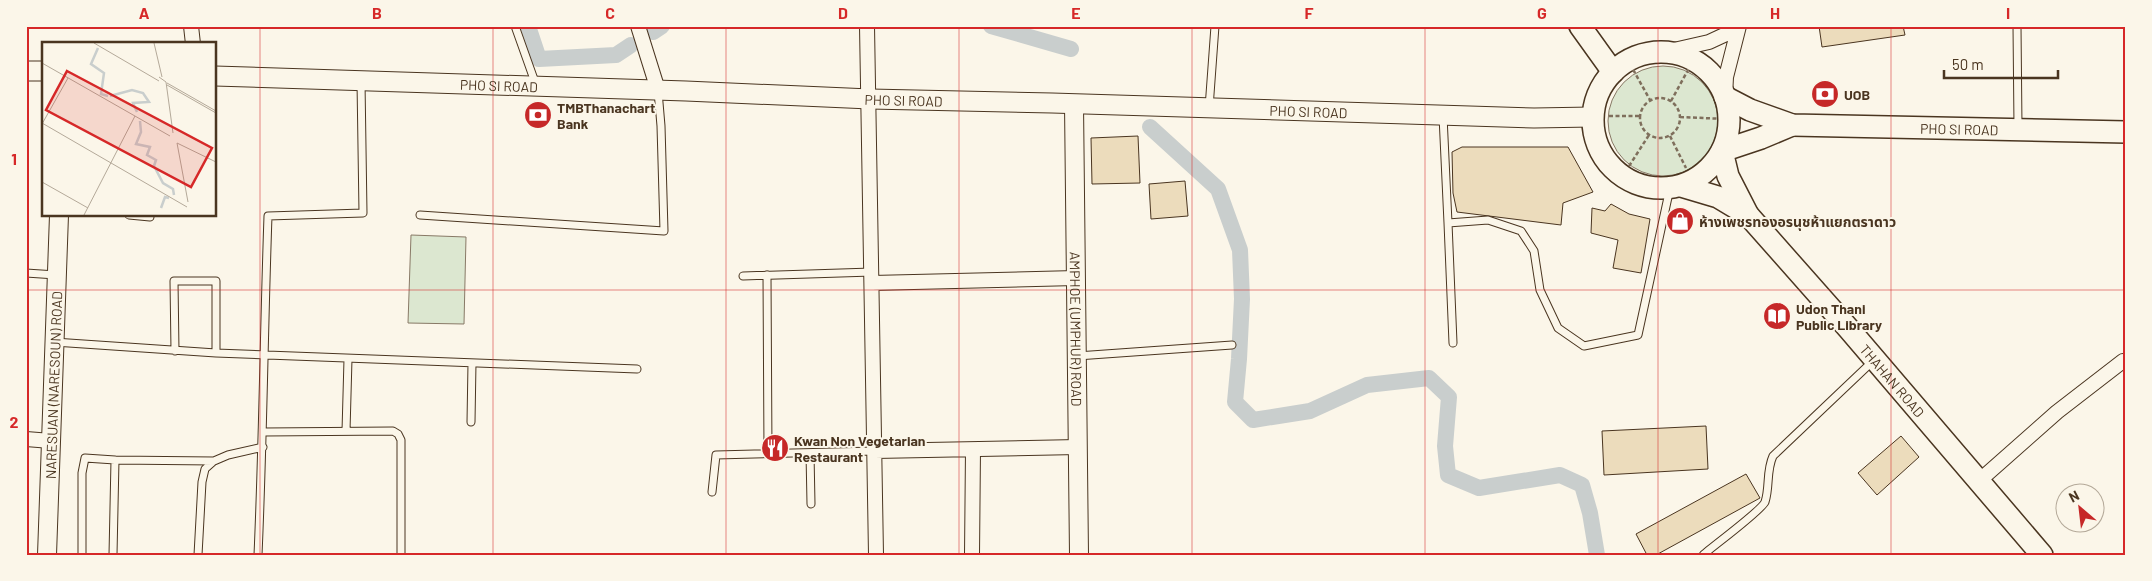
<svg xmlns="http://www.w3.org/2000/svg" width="2152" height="581" font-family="Barlow,'Noto Sans Thai',sans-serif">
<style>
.green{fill:#dce7d0;stroke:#887966}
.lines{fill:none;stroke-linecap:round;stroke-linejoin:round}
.canal{stroke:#c9cecd;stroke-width:16}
.building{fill:#ecdcbc;stroke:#4a3520}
.service-casing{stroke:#4a3520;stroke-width:9}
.minor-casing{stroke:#4a3520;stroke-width:16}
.tertiary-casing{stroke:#4a3520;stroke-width:20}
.secondary-casing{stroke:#4a3520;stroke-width:21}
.primary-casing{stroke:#4a3520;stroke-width:24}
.path{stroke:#7f6f5c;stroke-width:2.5;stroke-dasharray:4 2.5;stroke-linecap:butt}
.service{stroke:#fbf6e9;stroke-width:7}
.minor{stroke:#fbf6e9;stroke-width:14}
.tertiary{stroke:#fbf6e9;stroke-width:18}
.secondary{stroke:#fbf6e9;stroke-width:19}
.primary{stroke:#fbf6e9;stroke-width:21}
.grid{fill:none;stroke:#d62828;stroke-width:1;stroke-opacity:0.55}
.labels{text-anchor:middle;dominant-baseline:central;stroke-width:4;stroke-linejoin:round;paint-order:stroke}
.street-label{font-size:14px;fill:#4a3520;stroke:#fbf6e9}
.poi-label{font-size:14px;font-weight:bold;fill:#4a3520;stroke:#fbf6e9;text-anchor:start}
.inset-river{fill:none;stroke:#c9cecd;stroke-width:2.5}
.inset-road{fill:none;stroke:#b4a999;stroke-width:1}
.view{fill:#d62828;fill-opacity:0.15;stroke:#d62828;stroke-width:2.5}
.inset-edge{fill:none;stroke:#4a3520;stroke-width:2.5}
.neatline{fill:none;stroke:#d62828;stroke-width:2}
.grid-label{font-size:16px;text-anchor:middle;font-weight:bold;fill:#d62828}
</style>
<rect width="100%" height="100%" fill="#fbf6e9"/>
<path class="green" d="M1608 121a55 55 0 1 1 110 0a55 55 0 1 1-110 0Z
M411 235 466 237 464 324 408 323Z"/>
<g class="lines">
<path class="canal" d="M528 26 539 59 616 55 631 45
M991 26 1071 49
M653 32 662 26
M1150 127 1218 189 1240 250 1242 299 1239 359 1235 402 1253 420 1310 411 1367 385 1429 378 1449 397 1445 446 1448 475 1479 488 1560 475 1582 485 1590 513 1597 555"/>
</g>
<path class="building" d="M1819 26H1903L1905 35 1822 47Z
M1138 136 1140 183 1092 184 1091 138Z
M1462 147H1568L1593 192 1563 203 1561 225 1457 212 1453 193 1452 152Z
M1185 181 1188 216 1151 219 1149 184Z
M1611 204 1629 214 1650 219 1641 273 1613 268 1618 240 1591 233 1592 208 1605 211Z
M1706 426 1708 469 1604 475 1602 431Z
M1901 436 1919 457 1877 495 1858 473Z
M1746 474 1760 498 1656 555H1647L1636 534Z"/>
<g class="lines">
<g class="service-casing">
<path id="service" d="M515 26 536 85
M2017 26 2018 127
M1209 108 1215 26
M1443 116 1448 223 1488 220 1521 231 1534 251 1540 290 1558 328 1584 346 1638 335 1670 188
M129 215 150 217
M420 215 664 231 661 126 658 91
M1448 223 1453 343
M26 273 56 275
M767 275 768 454
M743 276 872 272
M54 342 216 353 637 369
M175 351 174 281H216V353
M1077 356 1232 345
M471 422 472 363
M346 431 348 359
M264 432 393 431 398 434 401 440V555
M810 453 811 504
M115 460 214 461
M712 492 716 455 875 451
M82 555V473L85 458 115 460 113 555
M198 555 202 482 205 469 214 461 228 455 263 447
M258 555C263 442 264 329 268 216L363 213 361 82
M1703 555C1713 546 1761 511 1765 502 1770 487 1766 471 1773 456L1873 361"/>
</g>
<g class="minor-casing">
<path id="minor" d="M191 26 193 44
M638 26 658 90
M867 26 876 555
M1665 52 1709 42 1737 29
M1725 97 1726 77 1739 26
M872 283 1076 278
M26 439 51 441
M875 451 1078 447
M1979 481 2057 412 2123 361
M972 555 973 450"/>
</g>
<g class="tertiary-casing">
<g id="tertiary">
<path id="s1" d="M1074 104 1079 555"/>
<path id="s2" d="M47 555 59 215"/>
</g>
</g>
<g class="secondary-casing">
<g id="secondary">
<path d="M26 71H44"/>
<path id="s3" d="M215 76 686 91 870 99 1052 103 1534 118 1592 117"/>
</g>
</g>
<g class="primary-casing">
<g id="primary">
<path d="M1580 26 1613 72"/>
<circle cx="1661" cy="120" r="68"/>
<path id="s4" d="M1725 97 1750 110 1792 125 2126 132"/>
<path id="s5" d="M1792 125 1761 138 1722 151 1728 176 1748 215 1848 328 2042 555"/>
<path d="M1681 186 1718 197 1748 215"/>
</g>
</g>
<path class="path" d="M1630 64 1650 100
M1640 118a20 20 0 1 1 40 0a20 20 0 1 1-40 0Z
M1671 101 1693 61
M1609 116H1640
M1680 117 1726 119
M1670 136 1686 168
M1622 177 1649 135"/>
<use href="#service" class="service"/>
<use href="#minor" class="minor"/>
<use href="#tertiary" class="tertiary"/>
<use href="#secondary" class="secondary"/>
<use href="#primary" class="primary"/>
</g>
<path class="grid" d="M260 26V555M493 26V555M726 26V555M959 26V555M1192 26V555M1425 26V555M1658 26V555M1891 26V555M26 290H2126"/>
<defs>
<g id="bank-disc" transform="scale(1.4375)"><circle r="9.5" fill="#c62828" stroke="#fbf6e9"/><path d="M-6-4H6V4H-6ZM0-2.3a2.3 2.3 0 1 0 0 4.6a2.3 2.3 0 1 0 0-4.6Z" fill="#fff"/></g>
<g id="shop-disc" transform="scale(1.4375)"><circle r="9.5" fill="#c62828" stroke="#fbf6e9"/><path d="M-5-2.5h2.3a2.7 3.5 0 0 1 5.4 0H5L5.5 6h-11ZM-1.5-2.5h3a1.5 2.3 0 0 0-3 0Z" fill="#fff"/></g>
<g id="library-disc" transform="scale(1.4375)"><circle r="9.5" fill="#c62828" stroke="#fbf6e9"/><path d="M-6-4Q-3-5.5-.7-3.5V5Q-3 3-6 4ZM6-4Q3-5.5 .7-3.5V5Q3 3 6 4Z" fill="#fff"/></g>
<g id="restaurant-disc" transform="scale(1.4375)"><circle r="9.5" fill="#c62828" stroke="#fbf6e9"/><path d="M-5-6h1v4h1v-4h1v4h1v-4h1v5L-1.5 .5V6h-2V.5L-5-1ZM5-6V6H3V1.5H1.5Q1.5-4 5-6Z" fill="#fff"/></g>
</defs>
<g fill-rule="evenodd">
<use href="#bank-disc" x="1825" y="94"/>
<use href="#bank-disc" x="538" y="115"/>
<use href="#shop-disc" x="1680" y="221"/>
<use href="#library-disc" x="1777" y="316"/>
<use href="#restaurant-disc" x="775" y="448"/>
</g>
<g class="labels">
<g class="street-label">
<text stroke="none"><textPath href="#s3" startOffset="284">PHO SI ROAD</textPath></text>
<text stroke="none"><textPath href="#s3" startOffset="689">PHO SI ROAD</textPath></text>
<text stroke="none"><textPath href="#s3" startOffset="1094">PHO SI ROAD</textPath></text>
<text stroke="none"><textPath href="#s4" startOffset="240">PHO SI ROAD</textPath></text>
<text stroke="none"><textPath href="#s1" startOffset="225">AMPHOE (UMPHUR) ROAD</textPath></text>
<text stroke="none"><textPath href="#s5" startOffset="364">THAHAN ROAD</textPath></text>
<text stroke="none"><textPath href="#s2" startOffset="170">NARESUAN (NARESOUN) ROAD</textPath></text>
</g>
<g class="poi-label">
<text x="1844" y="94">UOB</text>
<text x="557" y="107">TMBThanachart<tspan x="557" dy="16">Bank</tspan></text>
<text x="1699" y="221">ห้างเพชรทองอรนุชห้าแยกตราดาว</text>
<text x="1796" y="308">Udon Thani<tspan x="1796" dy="16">Public Library</tspan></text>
<text x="794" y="440">Kwan Non Vegetarian<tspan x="794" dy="16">Restaurant</tspan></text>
</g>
</g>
<g transform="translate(42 42)">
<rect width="174" height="174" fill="#fbf6e9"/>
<path class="inset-river" d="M56 6 49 22 62 31 59 52 66 54M68 54 90 48 101 51 107 60 91 61 95 70M98 79 99 90 94 102 108 105 105 113 114 118 112 124 121 141 131 147 132 153M119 166 123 155 127 156"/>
<path class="inset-road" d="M52 1 117 39M112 1 120 35M0 21 128 94M117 35 124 40 131 91M125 41 174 69M125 43 174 71M0 81 145 165M0 82 26 36M0 140 46 166M146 160 135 101 174 120M42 173 93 74"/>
<path class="view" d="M25 29 170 106 149 145 4 68Z"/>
<rect width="174" height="174" class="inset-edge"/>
</g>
<rect width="2152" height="581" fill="none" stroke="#fbf6e9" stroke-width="55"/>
<g transform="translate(2080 508) rotate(332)"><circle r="24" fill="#fbf6e9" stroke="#b4a999"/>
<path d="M0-4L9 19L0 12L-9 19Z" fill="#c62828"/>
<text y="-8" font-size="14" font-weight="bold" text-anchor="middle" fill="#4a3520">N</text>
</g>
<path d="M1944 70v8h114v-8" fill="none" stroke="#4a3520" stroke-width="2.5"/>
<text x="1952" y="70" font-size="15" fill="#4a3520" stroke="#fbf6e9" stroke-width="4" paint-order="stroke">50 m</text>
<rect x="28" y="28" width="2096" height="526" class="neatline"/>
<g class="grid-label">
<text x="144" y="19">A</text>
<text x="377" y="19">B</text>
<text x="610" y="19">C</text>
<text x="843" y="19">D</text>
<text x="1076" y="19">E</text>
<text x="1309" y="19">F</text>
<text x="1542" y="19">G</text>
<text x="1775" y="19">H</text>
<text x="2008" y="19">I</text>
<text x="14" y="165">1</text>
<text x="14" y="428">2</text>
</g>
</svg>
